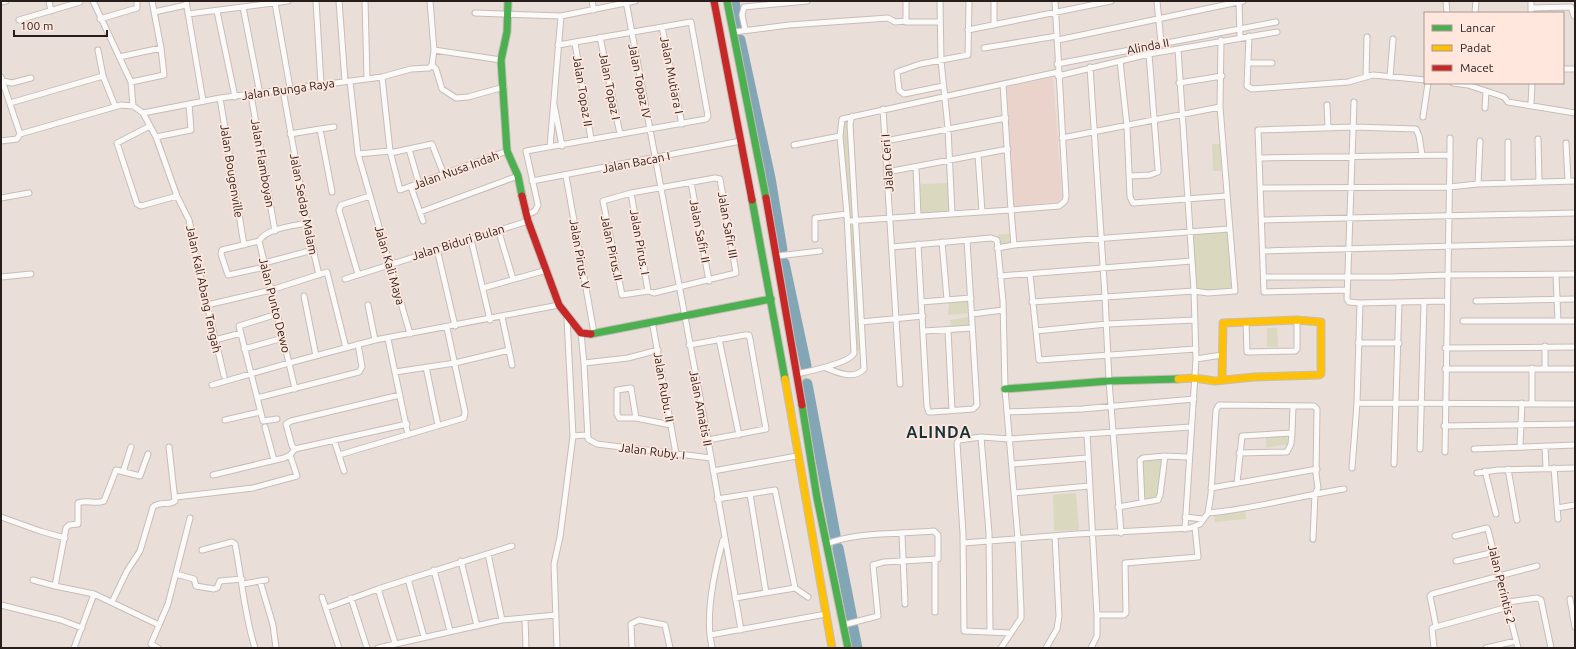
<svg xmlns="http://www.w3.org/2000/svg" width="1576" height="649" font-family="Ubuntu,sans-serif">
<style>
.built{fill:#e9d3ca}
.green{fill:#dbd8c0}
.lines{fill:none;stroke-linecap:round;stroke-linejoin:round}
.river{stroke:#83a6b7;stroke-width:11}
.street-casing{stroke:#c6bdb9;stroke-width:7}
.fast-casing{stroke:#c6bdb9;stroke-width:9}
.slow-casing{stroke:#c6bdb9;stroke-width:9}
.jam-casing{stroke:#c6bdb9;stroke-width:9}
.street{stroke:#fcfaf9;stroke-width:5}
.fast{stroke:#4caf50;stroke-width:7}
.slow{stroke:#ffc107;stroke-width:7}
.jam{stroke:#c62828;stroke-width:7}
.labels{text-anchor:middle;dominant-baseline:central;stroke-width:3.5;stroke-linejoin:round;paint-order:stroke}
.street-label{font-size:12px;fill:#271e1b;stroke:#ffe7de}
.district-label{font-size:16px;font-weight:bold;letter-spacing:1px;fill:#13343a;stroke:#ffe7de}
</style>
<rect width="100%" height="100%" fill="#eaded8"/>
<path class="built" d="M1053 77 1062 197 1057 202 1014 206 1007 87Z"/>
<path class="green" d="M727 1H735L740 40 770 178 857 648H848Z
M850 118 855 219 848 220 842 137 843 120Z
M1212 144H1220L1221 171H1213Z
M950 183 951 213 920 215 919 184Z
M855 222 861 351 855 350 848 223Z
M1228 230 1234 289 1195 290 1191 233Z
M999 234H1010L1012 243 999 246 998 238Z
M968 301 970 313 948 315 949 302Z
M968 317 970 327 951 328 950 320Z
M1267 328H1277L1278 347H1267Z
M1287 434 1288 444 1266 448V436Z
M1143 458H1163L1157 498 1143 500 1140 461Z
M1076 493 1079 530 1054 531 1053 495Z
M1245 509 1246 519 1215 522 1214 516Z"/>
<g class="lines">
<path class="river" d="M734 1 738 25
M740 40 770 178 782 250
M784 263 806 366
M807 384 835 535
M838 548 852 619
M853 628 857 648"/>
<g class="street-casing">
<path id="street" d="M49 1 51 11
M93 1 131 82 133 106
M186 1 203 101
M316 1 321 84
M339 1 345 81
M365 1 367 79
M430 1 434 50 432 65
M592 1 594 10
M626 1 708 440 741 630
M906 1V22H940
M940 1 941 61 948 128 952 214
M1157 1 1161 43
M1239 1 1240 37
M1446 1 1447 13
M1531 1V13
M1 2 6 1
M275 3 290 88
M243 7 260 94
M1531 8 1571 7 1574 16
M217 11 235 97
M154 12 186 5
M475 13 561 16 635 1
M1475 13 1476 1
M188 14 288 1
M100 19 137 8V1
M19 20 80 2
M994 25V1
M662 27 682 124
M745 29 742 15 744 7 807 1
M968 30 1111 1
M734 32 789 25 888 18 895 22 906 21
M1249 36 1247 86 1252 89 1348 82 1373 75 1425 80
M600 37 620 134
M1058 40 1243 1
M575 43 591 139
M984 48 1057 36
M1178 49 1194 291 1196 359 1185 529
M98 50 103 76
M434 50 501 60
M119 57 161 48
M1120 61 1127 126 1130 197 1133 203 1226 196
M1248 63H1272
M1057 64 1276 22
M432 65 436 69 442 89 456 98 468 97 504 87
M1090 67 1105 296 1109 381 1121 533
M1563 69H1575
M1058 76 1149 54 1277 32
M1 77 20 134
M382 77 390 151 400 190 507 151
M1366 77 1367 37
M1390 77 1393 39
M3 81 12 83 31 78
M350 81 358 154 410 334
M131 82 164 75 161 48 152 1
M1179 83 1222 76
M1453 83 1468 85 1504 97 1508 102 1575 113
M1003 84 1011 210 1059 206 1065 201 1066 197 1055 1
M943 86 904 94 899 90 897 72 920 64 968 55 969 1
M283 90 307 223 319 275
M251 95 275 231
M220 98 244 245
M10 103 103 76 115 106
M554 104 562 146
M1531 104 1532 83
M1327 105 1328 128
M1485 108 1486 91
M883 109 900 384
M143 113 220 98 382 77 411 69 429 68 432 65
M1423 117 1428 83
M150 126 117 143 137 204 141 206 177 196
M320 129 334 127
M20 134 121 105 133 106 143 113 156 137 177 196 189 220 192 234V241L224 376
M290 134 320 129 332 192
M156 137 191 130 189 104
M1062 138 1220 107
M1538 139 1539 182
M1 141 17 139 20 134
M885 141 1006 118
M1508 142V183
M1566 143 1568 181
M794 145 840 136
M550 147 561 16
M409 149 419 184
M390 153 432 144 444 175
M358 154 390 151
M978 155 982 212
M1450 155V138
M1260 158 1450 155 1445 452
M916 167 918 216
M887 172 1008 149
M566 176 594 333
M1130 176 1150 175 1158 172V169L1149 54
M715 178 720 179 736 273 654 293 648 291 622 295 603 201 631 193Z
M532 181 741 141
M691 182 709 281
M1478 184 1480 141
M411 187 423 221
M1261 188 1449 187 1478 184 1575 181
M631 193 648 291
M1 198 29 193
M420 212 518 176
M531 213 535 211 538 205 526 151 706 119 708 116 691 22 558 45
M1262 220 1575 213
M847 221 1011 210 1014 245 1229 229
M498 229 513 279
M471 239 490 320
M815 239V218L847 214
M259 241 289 363 375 340 559 305
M259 241 222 250 221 254 228 275 265 267
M259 241C267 228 293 226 307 223
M942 242 947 299
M918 244 927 407 929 412H932L973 409 977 405 967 240
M892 247 991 238 997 240 1003 301 1005 389 1018 539 1021 609V618L1001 648
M997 248 1014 245
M437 249 455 326
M1263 251 1575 243
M777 256 820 251
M264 263 313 250
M358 274 339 210 341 205 370 196
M1030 274 1039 360 1196 349
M1556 275 1558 321
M1000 276 1192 261
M1 277 31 274
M1264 277H1391L1447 275 1575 274
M345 279 528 221
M483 288 547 270
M1347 290 1264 292 1258 130 1354 127 1416 129 1419 136 1422 155
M304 296 316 356
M1476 301 1575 299
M921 302 971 298
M1032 302 1194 291 1208 293 1235 291 1220 107 1221 40
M1360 303 1399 302
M207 305 271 290 327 272 346 348
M368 305 375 340
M972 314 1003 310
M652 321 676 454
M1463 321H1575
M861 322 923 316
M1246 322 1247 352 1295 351 1297 349V320
M948 330 952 410
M924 331 972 328
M1036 331 1107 324 1195 320
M581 333 584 363
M388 339 408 435
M719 339 739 435
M215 340 241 333
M1358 343H1399
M689 345 745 335H749L750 339 766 429 708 440
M1445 348 1575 347
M244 349 283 338
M509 350 512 365
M658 350 628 358 584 363 588 439 597 444 711 458
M1196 359 1222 355
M426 367 438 425
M826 368C838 373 854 380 864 369L850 124 852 116
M1532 368V403
M1545 368V346
M1445 369H1575
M395 372 455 363 509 350 502 317
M796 374C807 372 850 363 854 353L847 214 840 136 842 119 1058 72
M212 385 289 363 295 389
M400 395 291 421 286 424 292 446 295 449 407 424
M257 398 359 372 362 367 358 344
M1357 403 1575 404
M1008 412 1082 409 1194 399
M636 418 631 388 617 390V414L619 418H636L671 425
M277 419 263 421 239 326 277 314
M225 420 260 412
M1444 426 1575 424
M265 427 274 460
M1087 434 1097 615V636L1091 648
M573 436 586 435
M981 437 989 533 990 631
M334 440 344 471
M1520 446 1522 403
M1545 446 1546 468
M1420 449 1424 302
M1474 449 1575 445
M1239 453 1287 452 1291 444 1292 433
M148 454 140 476 116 470 104 501C96 505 86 499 78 503V524L69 525 66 528 55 586 94 594 159 625 151 644 158 648
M339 455 464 418 465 412 447 328
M1012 464 1087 458
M1394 464 1399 302 1446 301
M1352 468 1357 403 1360 303 1349 302 1347 299 1354 102
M1554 468 1558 519
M1508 469 1517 520
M713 471 797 456
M1485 471 1496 514
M123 472 131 447
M1477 473 1498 470 1575 468
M213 475 284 458 290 455 295 449
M1237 483 1242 436 1292 433 1293 406
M1211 488 1317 469
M1014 493 1089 486
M750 494 766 593
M176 497 253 488 297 476 290 455
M717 499 775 490 795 588 735 598
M1142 503 1140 460 1143 458 1165 456
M1118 507 1158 500 1160 495 1165 456 1188 457
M1557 508 1575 505
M1208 513 1211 494 1216 410 1219 405 1314 406 1317 409 1316 474 1318 488 1315 494 1313 539
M1 517 40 531 65 538
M1185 517 1203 519
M902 534 905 604
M1455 536 1487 528 1488 530 1518 648
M963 543 1077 534 1190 528 1200 524 1208 513C1254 509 1299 496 1344 489
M827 544C855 532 902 534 934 531L938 535V559L884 562 873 565 878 616 843 625
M202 550 232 542 235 544C242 579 244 614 255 648
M488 554 502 620
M935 559V612
M461 561 477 626
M1456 561 1495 552
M434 570 450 631
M176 574 194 579 196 586 214 589 217 588 220 581 242 579
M408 579 424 637
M33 580 55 586
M260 581 273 625 276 648
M243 584 266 580
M795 588 808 597
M378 589 395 643
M322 597 339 648
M351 598 367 648
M1570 599 1575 627
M112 602 127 571 140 551 153 507C159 501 169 506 175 501L169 447
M1508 602 1537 598 1541 600 1551 648
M1 605 61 620 82 628
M326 608 378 589 512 546
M1097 615H1124L1126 613 1125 563 1198 557 1195 527
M525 618 526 648
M159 625 168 604 190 518
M1436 626 1430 596 1432 594 1537 566
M1011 633 964 631 963 533 957 443 959 440 981 437 1010 439 1191 427
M710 635C707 605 715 569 723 540
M74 648 94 594
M378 648 502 620 556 615
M557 648 554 564 560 537 573 436 567 318
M632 648 631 624 639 620 665 625 670 648
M712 648 710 635 826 614
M1046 648 1057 629 1059 616 1055 536
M1434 648 1432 628 1508 607
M1486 648 1516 641"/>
</g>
<g class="fast-casing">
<path id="fast" d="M508 1 507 32 501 60 507 151 518 176 522 196
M727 1 766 198
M752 200 785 379
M591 334 771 299
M1005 389 1109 381 1178 379
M802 405 817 498 848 648"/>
</g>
<g class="slow-casing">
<path id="slow" d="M785 379 832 648
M1178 379 1194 378 1215 381 1254 377 1319 375 1321 374V322L1297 320 1223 323 1222 380"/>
</g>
<g class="jam-casing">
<path id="jam" d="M714 1 752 200
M522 196 528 221 559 305 581 333 591 334
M766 198 802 405"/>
</g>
<use href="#street" class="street"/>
<use href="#fast" class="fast"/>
<use href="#slow" class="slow"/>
<use href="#jam" class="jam"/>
</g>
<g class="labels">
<g class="street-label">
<text transform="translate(1148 46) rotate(-11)">Alinda II</text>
<text transform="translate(672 75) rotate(79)">Jalan Mutiara I</text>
<text transform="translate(640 81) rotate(79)">Jalan Topaz IV</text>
<text transform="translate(610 86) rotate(79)">Jalan Topaz I</text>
<text transform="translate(288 89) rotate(-8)">Jalan Bunga Raya</text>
<text transform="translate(583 91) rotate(81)">Jalan Topaz II</text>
<text transform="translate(636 162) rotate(-11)">Jalan Bacan I</text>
<text transform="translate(263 163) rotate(80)">Jalan Flamboyan</text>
<text transform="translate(887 163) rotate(-94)">Jalan Ceri I</text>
<text transform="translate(456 170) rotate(-20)">Jalan Nusa Indah</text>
<text transform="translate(232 171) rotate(81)">Jalan Bougenville</text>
<text transform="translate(304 204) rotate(79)">Jalan Sedap Malam</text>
<text transform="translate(728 225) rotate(80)">Jalan Safir III</text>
<text transform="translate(700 231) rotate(79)">Jalan Safir II</text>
<text transform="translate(458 242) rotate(-17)">Jalan Biduri Bulan</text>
<text transform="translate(640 242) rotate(80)">Jalan Pirus. I</text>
<text transform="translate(612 248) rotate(78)">Jalan Pirus.II</text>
<text transform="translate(580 254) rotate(80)">Jalan Pirus. V</text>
<text transform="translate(390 265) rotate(74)">Jalan Kali Maya</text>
<text transform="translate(204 289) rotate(78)">Jalan Kali Abang Tengah</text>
<text transform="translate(275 305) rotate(76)">Jalan Punto Dewo</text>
<text transform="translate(664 387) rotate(80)">Jalan Rubu. II</text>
<text transform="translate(701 408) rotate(79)">Jalan Amatis II</text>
<text transform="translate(652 451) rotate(7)">Jalan Ruby. I</text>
<text transform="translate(1502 584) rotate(76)">Jalan Perintis 2</text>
</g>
<g class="district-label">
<text x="939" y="432">ALINDA</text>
</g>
</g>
<rect width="1576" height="649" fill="none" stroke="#271e1b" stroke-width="4"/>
<rect x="1424" y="12" width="140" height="72" fill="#ffe7de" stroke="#a99790"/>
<rect x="1432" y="25" width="20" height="6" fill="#4caf50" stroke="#a99790"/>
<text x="1460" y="32" font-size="12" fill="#271e1b">Lancar</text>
<rect x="1432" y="45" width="20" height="6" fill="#ffc107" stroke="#a99790"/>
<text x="1460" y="52" font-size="12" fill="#271e1b">Padat</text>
<rect x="1432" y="65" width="20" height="6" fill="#c62828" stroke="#a99790"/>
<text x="1460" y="72" font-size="12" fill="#271e1b">Macet</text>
<path d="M14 30v6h93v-6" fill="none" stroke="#271e1b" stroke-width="2"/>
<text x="20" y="30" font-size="12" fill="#271e1b" stroke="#ffe7de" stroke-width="3" paint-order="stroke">100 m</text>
</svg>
